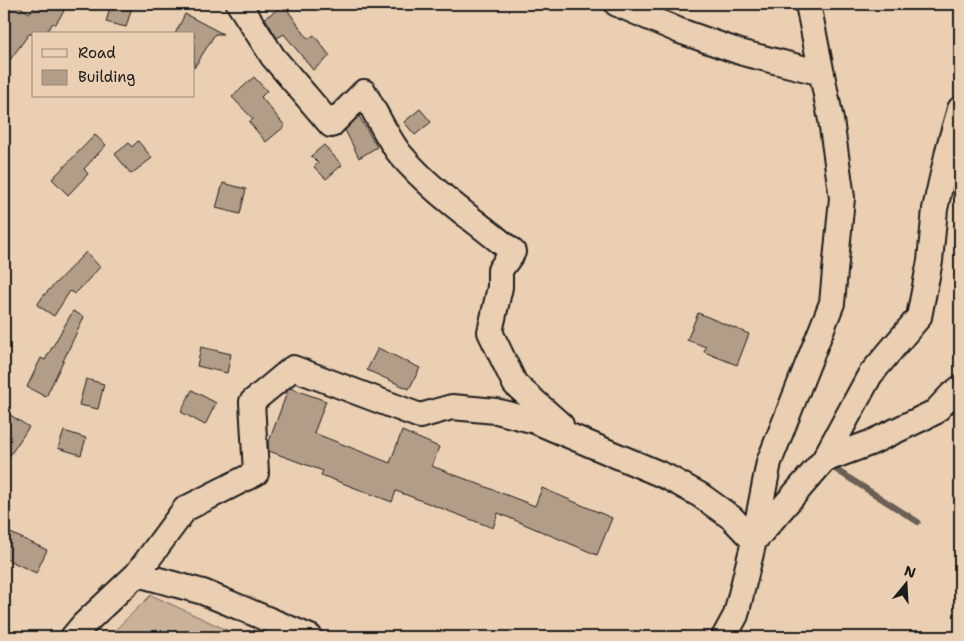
<svg xmlns="http://www.w3.org/2000/svg" width="964" height="641" font-family="'Shantell Sans',sans-serif">
<style>
.green{fill:#c9b19a;stroke:#72665b}
.lines{fill:none;stroke-linecap:round;stroke-linejoin:round}
.stream{stroke:#695e54;stroke-width:6}
.building{fill:#b29d89;stroke:#1c1c1c}
.minor-casing{stroke:#1c1c1c;stroke-width:28}
.minor{stroke:#ebcfb2;stroke-width:24}
</style>
<rect width="100%" height="100%" fill="#ebcfb2"/>
<filter id="ink" filterUnits="userSpaceOnUse"><feTurbulence type="fractalNoise" baseFrequency=".02" numOctaves="2"/><feDisplacementMap in="SourceGraphic" scale="10" xChannelSelector="R" yChannelSelector="G"/><feConvolveMatrix kernelMatrix="1 2 1 2 8 2 1 2 1" color-interpolation-filters="sRGB"/></filter>
<g filter="url(#ink)">
<path class="green" d="M151 595 242 637H108Z"/>
<g class="lines">
<path class="stream" d="M835 469 918 522"/>
</g>
<path class="building" d="M8 4H16L29 13 38 4H55L64 11 55 25 53 23 45 34H29L4 68V9Z
M111 4H133L126 27 106 22Z
M284 5 308 39 314 35 330 56 313 70 284 34 277 38 265 18Z
M185 14 223 34H215L194 68V34H175Z
M254 77 267 91 261 97 285 126 266 142 249 122 253 119 232 97Z
M420 109 431 122 415 135 404 122Z
M359 116 377 147 359 158 345 130Z
M95 135 106 145 84 169 88 174 68 195 52 179Z
M138 141 152 158 131 174 115 154 129 143 132 147Z
M324 145 342 165 326 179 314 167 318 163 311 156Z
M223 183 246 189 240 214 216 208Z
M86 252 100 267 75 294 70 291 54 316 37 305 44 295Z
M73 311 84 317 46 397 27 387 41 358 45 360Z
M698 313 749 334 737 365 704 352 706 347 687 340Z
M201 347 231 354 227 373 197 366Z
M378 348 420 368 409 389 367 370Z
M86 379 104 384 98 409 79 405Z
M290 388 326 401 314 433 390 463 402 431 439 447 432 466 535 506 542 488 612 518 597 555 498 513 493 528 396 491 392 502 321 475 323 471 269 451 268 444 288 390Z
M192 390 216 403 205 425 181 412Z
M4 411 29 427 4 464Z
M64 431 86 438 81 455 58 448Z
M4 530 47 550 36 573 4 558Z"/>
<g class="lines">
<g class="minor-casing">
<path id="minor" d="M239 4 273 57 331 125 364 92C374 110 388 139 400 154 433 193 475 220 513 252L500 270V287L490 332 515 384 561 425
M617 4 680 31 743 53 822 73
M824 460 870 443 935 412 951 395 960 388
M754 539 769 462 832 303 842 198 831 120 808 4
M137 574 185 509 256 473 252 402 293 368 420 416 452 407 496 411 535 421 667 477 700 495 732 518 754 541
M73 637 83 625 137 574 203 592 310 637
M724 637 736 615 754 541 824 460 870 375 919 317 930 261 935 209 949 147 960 109"/>
</g>
<use href="#minor" class="minor"/>
</g>
</g>
<rect width="964" height="641" fill="none" stroke="#ebcfb2" stroke-width="20"/>
<rect x="10" y="10" width="944" height="621" fill="none" stroke="#1c1c1c" stroke-width="2" filter="url(#ink)"/>
<rect x="32" y="32" width="162" height="65" fill="#ebcfb2" stroke="#988776"/>
<rect x="42" y="49" width="25" height="8" fill="#ebcfb2" stroke="#988776"/>
<text x="78" y="58" font-size="15" fill="#1c1c1c">Road</text>
<rect x="42" y="70" width="25" height="15" fill="#b29d89" stroke="#988776"/>
<text x="78" y="82" font-size="15" fill="#1c1c1c">Building</text>
<g transform="translate(906 584) rotate(18)" stroke="#ebcfb2" stroke-width="4" paint-order="stroke">
<path d="M0-4L9 19L0 12L-9 19Z" fill="#1c1c1c"/>
<text y="-8" font-size="14" font-weight="bold" text-anchor="middle" fill="#1c1c1c">N</text>
</g>
</svg>
